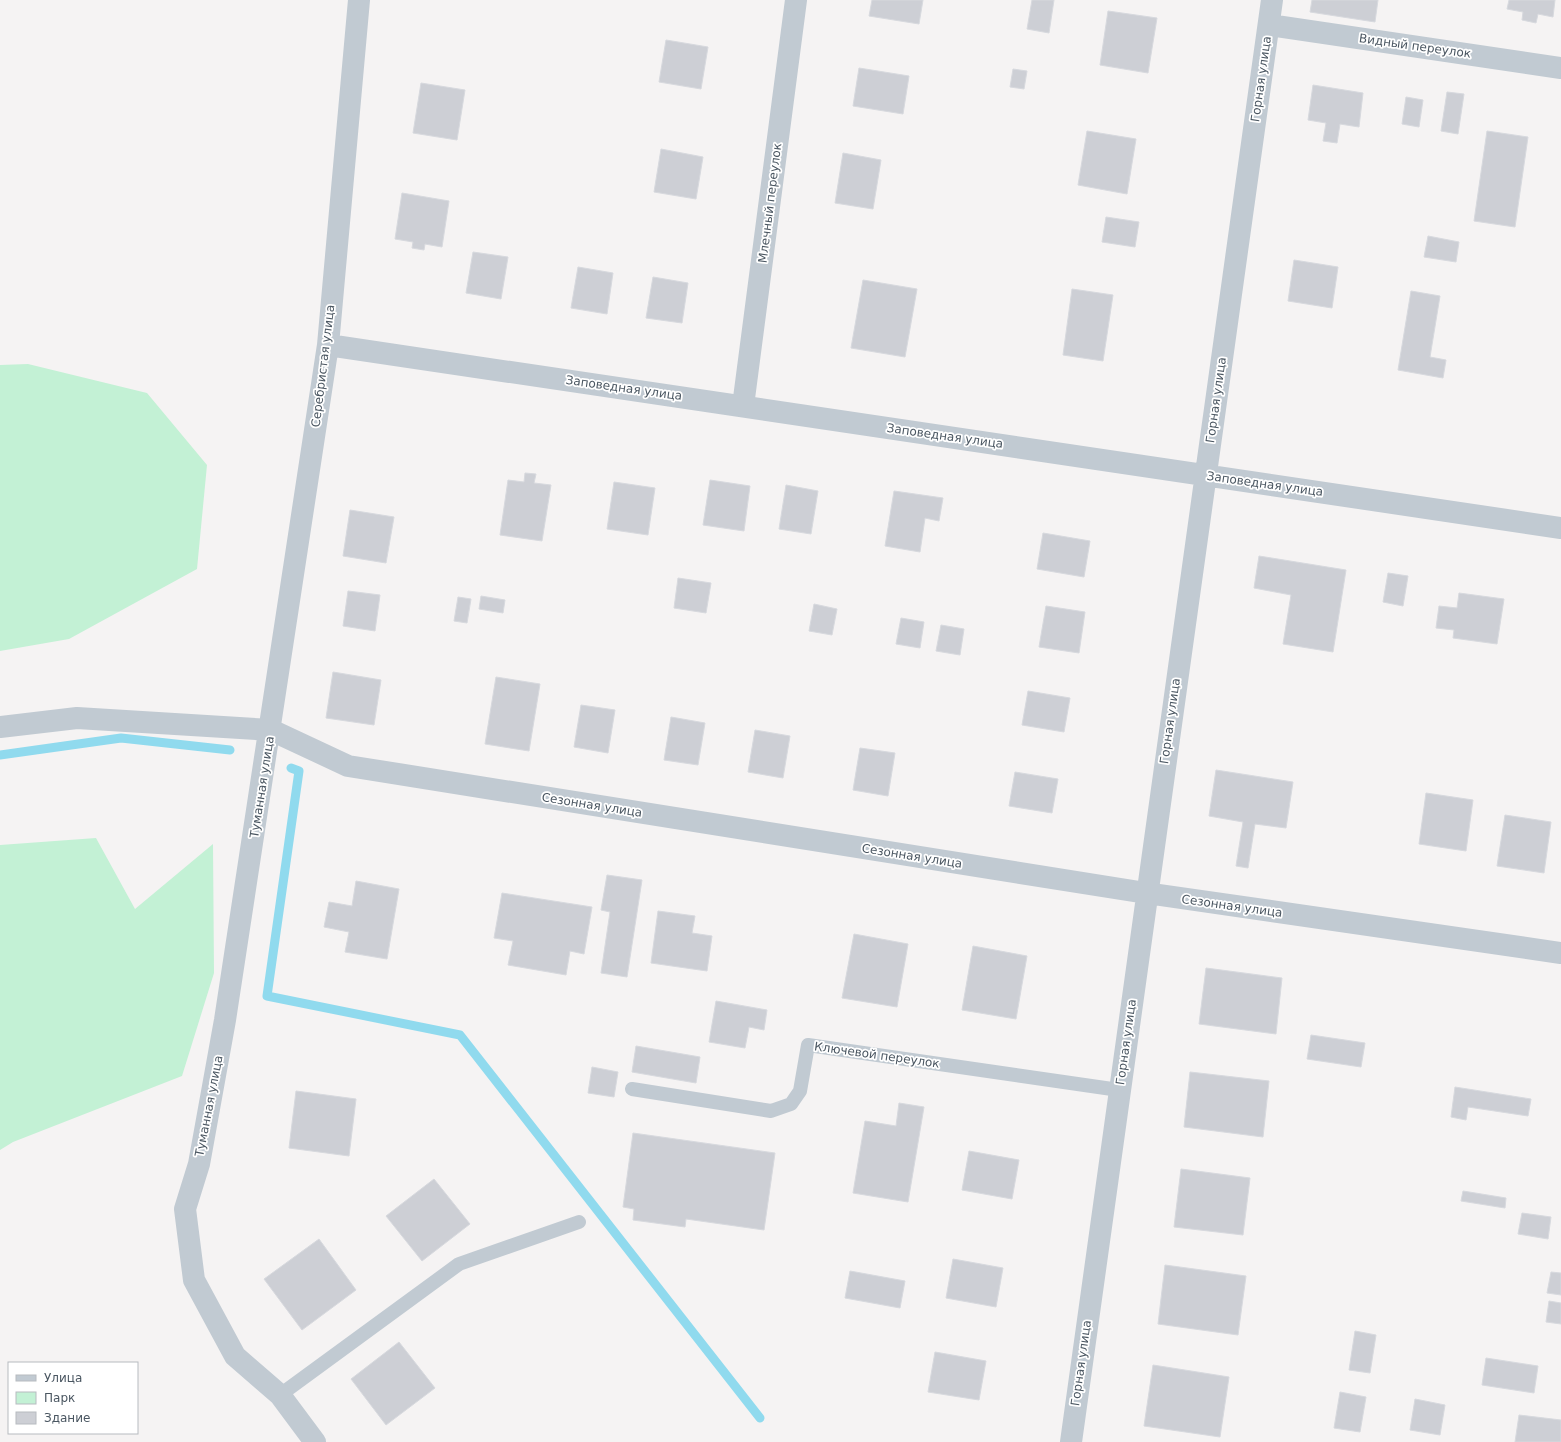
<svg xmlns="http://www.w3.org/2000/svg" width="1561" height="1442" font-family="'DejaVu Sans',sans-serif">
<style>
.green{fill:#c3f1d5}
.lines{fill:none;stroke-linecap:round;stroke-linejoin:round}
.stream{stroke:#90daee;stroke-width:9}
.building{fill:#cdcfd5;stroke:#d7d9de}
.service{stroke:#c1cad2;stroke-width:14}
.minor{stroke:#c1cad2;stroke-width:22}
.labels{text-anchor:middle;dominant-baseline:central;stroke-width:3.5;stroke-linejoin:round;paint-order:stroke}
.street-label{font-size:12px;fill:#4a5661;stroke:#fff}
</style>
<rect width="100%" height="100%" fill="#f5f3f3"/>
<path class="green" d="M28 364 147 393 207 465 197 569 69 639 0 651V365Z
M96 838 135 909 213 844 214 973 182 1076 13 1142 0 1150V845Z"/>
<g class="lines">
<path class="stream" d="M0 755 121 738 230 750
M291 768 299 771 267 996 460 1035 760 1418"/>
</g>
<path class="building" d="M872 0H923L919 24 869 16Z
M1032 0H1054L1049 33 1027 29Z
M1312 0H1378L1375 22 1310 12Z
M1509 0H1555L1553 17 1538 14 1536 23 1522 20 1523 12 1507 9Z
M1108 11 1157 18 1148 73 1100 65Z
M666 40 708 47 701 89 659 82Z
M859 68 909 76 903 114 853 106Z
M1013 69 1027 71 1024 89 1010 87Z
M421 83 465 90 457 140 413 133Z
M1313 85 1363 93 1359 127 1340 124 1337 143 1323 141 1326 123 1308 120Z
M1447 92 1464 94 1458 134 1441 131Z
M1406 97 1423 100 1419 127 1402 124Z
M1087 131 1136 139 1127 194 1078 185Z
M1487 131 1528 137 1515 227 1474 221Z
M661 149 703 157 696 199 654 192Z
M843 153 881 160 873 209 835 203Z
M402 193 449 201 442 247 425 244 424 250 412 248 413 242 395 239Z
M1106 217 1139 222 1135 247 1102 242Z
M1428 236 1459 242 1456 262 1424 257Z
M473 252 508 257 501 299 466 293Z
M1294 260 1338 267 1332 308 1288 301Z
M578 267 613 273 607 314 571 308Z
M653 277 688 283 682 323 646 318Z
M863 280 917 289 905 357 851 348Z
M1072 289 1113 295 1103 361 1063 355Z
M1411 291 1440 296 1430 357 1446 360 1443 378 1398 370Z
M525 473 536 474 534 483 551 485 542 541 500 535 508 480 524 482Z
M710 480 750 486 744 531 703 525Z
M614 482 655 488 648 535 607 529Z
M786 485 818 491 811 534 779 529Z
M894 491 943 498 939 521 925 518 920 552 885 546Z
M350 510 394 517 386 563 343 556Z
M1043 533 1090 541 1084 577 1037 569Z
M1259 556 1346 570 1333 652 1283 644 1291 595 1254 588Z
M1388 573 1408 576 1403 606 1383 602Z
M678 578 711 583 706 613 674 608Z
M348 591 380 595 375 631 343 626Z
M1459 593 1504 599 1497 644 1453 638 1454 630 1436 628 1439 606 1457 608Z
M481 596 505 600 503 613 479 609Z
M458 597 471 599 467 623 454 621Z
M814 604 837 609 832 635 809 631Z
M1046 606 1085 612 1079 653 1039 647Z
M901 618 924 622 920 648 896 644Z
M941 625 964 629 960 655 936 651Z
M333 672 381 680 374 725 326 718Z
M496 677 540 684 529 751 485 744Z
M1028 691 1070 698 1064 732 1022 725Z
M581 705 615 710 608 753 574 747Z
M671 717 705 723 698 765 664 760Z
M755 730 790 736 783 778 748 772Z
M860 748 895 753 888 796 853 790Z
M1216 770 1293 782 1286 828 1255 824 1248 868 1236 866 1243 822 1209 816Z
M1015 772 1058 779 1052 813 1009 806Z
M1426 793 1473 800 1466 851 1419 844Z
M1505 815 1551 822 1544 873 1497 866Z
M607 875 642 880 627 977 601 973 610 912 601 910Z
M356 881 399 889 387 959 345 952 349 932 324 927 329 902 352 906Z
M502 893 592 907 584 954 570 951 566 975 508 965 513 941 494 938Z
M658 911 695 916 692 933 712 936 707 971 651 963Z
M854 934 908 944 897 1007 842 998Z
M973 946 1027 956 1016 1019 962 1010Z
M1206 968 1282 978 1276 1034 1199 1024Z
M716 1001 767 1010 764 1030 749 1027 745 1048 709 1042Z
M1311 1035 1365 1043 1361 1067 1307 1059Z
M636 1046 700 1057 696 1083 632 1072Z
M592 1067 618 1072 614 1097 588 1093Z
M1190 1072 1269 1081 1263 1137 1184 1127Z
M1455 1087 1531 1099 1528 1116 1468 1107 1466 1120 1451 1117Z
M296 1091 356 1099 349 1156 289 1148Z
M899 1103 924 1107 908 1202 853 1193 865 1121 896 1126Z
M633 1133 775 1153 764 1230 686 1219 685 1227 633 1220 634 1209 623 1207Z
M969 1151 1019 1160 1012 1199 962 1190Z
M1181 1169 1250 1178 1243 1235 1174 1227Z
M434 1179 470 1224 422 1261 386 1216Z
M1463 1191 1506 1198 1505 1208 1461 1201Z
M1522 1213 1551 1217 1548 1239 1518 1234Z
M319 1239 356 1290 302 1330 264 1279Z
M953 1259 1003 1268 996 1307 946 1298Z
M1165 1265 1246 1276 1238 1335 1158 1324Z
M850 1271 905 1281 900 1308 845 1298Z
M1551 1272 1561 1273V1295L1547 1293Z
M1549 1301 1561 1303V1324L1546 1322Z
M1355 1331 1376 1335 1370 1373 1349 1370Z
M399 1342 435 1388 386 1425 351 1379Z
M935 1352 986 1361 979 1400 928 1392Z
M1486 1358 1538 1366 1534 1393 1482 1385Z
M1153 1365 1229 1377 1220 1437 1144 1426Z
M1340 1392 1366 1397 1360 1432 1334 1428Z
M1415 1399 1445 1405 1440 1435 1410 1430Z
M1519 1415 1561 1420V1442H1515Z"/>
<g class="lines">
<path class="service" d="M632 1089 771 1111 791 1104 800 1091 808 1045 1119 1090
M280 1395 459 1264 579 1222"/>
<path class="minor" d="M1269 25 1561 68
M328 345 1561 528
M743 406 796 0
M0 727 77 718 271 730 348 766 1146 893 1561 953
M315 1442 280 1395 235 1356 194 1280 185 1209 199 1164 225 1020 328 345 359 0
M1071 1442 1272 0"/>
</g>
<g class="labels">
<g class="street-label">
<text transform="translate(1415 46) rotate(8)">Видный переулок</text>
<text transform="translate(1261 79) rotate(-82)">Горная улица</text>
<text transform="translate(770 203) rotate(-83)">Млечный переулок</text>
<text transform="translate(323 366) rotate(-83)">Серебристая улица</text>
<text transform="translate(624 388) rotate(8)">Заповедная улица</text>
<text transform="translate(1216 400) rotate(-82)">Горная улица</text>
<text transform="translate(945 436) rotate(8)">Заповедная улица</text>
<text transform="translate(1265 484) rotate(8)">Заповедная улица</text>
<text transform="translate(1170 721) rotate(-82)">Горная улица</text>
<text transform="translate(262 787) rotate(-81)">Туманная улица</text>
<text transform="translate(592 805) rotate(9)">Сезонная улица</text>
<text transform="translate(912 856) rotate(9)">Сезонная улица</text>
<text transform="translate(1232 906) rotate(8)">Сезонная улица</text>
<text transform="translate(1126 1042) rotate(-82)">Горная улица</text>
<text transform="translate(877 1055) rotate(8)">Ключевой переулок</text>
<text transform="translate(209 1106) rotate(-79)">Туманная улица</text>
<text transform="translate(1081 1363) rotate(-82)">Горная улица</text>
</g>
</g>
<rect x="8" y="1362" width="130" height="72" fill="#ffffff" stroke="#b7bbc0"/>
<rect x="16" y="1375" width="20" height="6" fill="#c1cad2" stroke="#b7bbc0"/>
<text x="44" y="1382" font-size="12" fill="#4a5661">Улица</text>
<rect x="16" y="1392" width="20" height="12" fill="#c3f1d5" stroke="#b7bbc0"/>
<text x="44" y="1402" font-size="12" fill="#4a5661">Парк</text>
<rect x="16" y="1412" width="20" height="12" fill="#cdcfd5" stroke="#b7bbc0"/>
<text x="44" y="1422" font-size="12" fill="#4a5661">Здание</text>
</svg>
